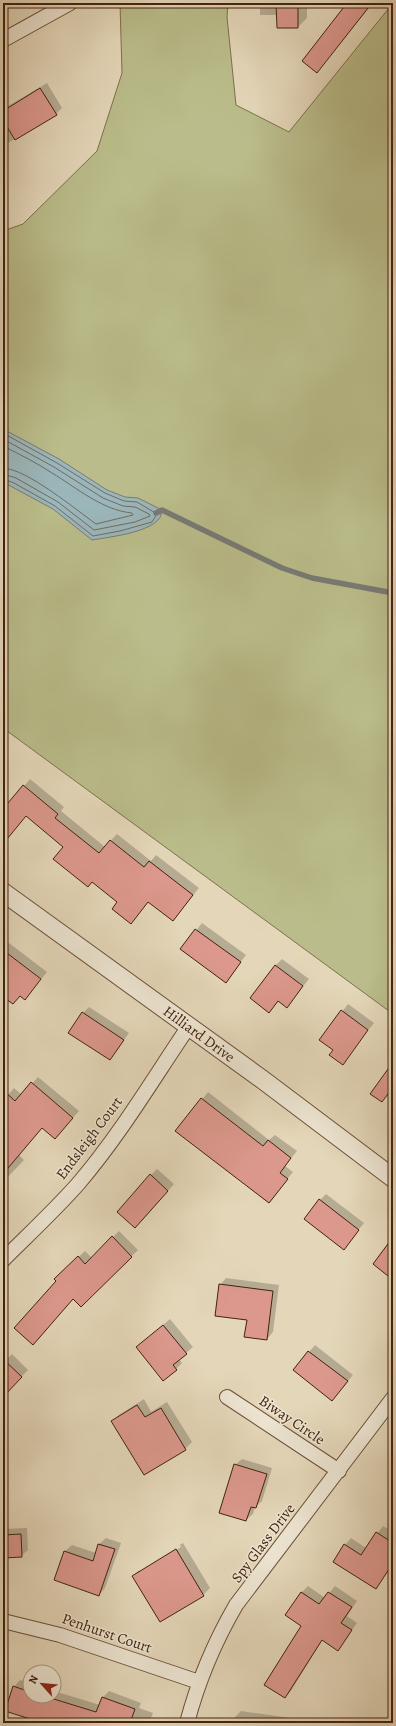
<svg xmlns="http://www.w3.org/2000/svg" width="396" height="1726" font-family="Alegreya,serif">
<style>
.green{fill:#babd8b;stroke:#7e704c}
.water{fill:#9bb7bb;stroke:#787b76}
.shadow{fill:#0003;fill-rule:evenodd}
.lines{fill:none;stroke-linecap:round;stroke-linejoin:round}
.shore{stroke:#6f6c64;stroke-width:1}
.stream{stroke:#787b76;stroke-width:5.5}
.building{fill:#dc988d;stroke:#43220e}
.minor-casing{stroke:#6b4f39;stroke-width:16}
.tertiary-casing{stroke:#6b4f39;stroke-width:20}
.minor{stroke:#ede5d2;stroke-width:14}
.tertiary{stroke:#ede5d2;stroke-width:18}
.labels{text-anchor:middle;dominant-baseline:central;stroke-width:3;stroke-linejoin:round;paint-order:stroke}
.street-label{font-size:15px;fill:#43220e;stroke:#ede5d2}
</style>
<rect width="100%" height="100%" fill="#e4d7b9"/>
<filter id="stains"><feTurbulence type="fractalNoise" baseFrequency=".005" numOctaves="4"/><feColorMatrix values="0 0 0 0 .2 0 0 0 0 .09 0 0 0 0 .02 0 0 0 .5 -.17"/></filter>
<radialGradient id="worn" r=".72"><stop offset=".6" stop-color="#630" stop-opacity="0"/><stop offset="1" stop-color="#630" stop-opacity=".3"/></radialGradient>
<path class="green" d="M120 3H228L227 17 236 105 289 132 393 3V1014L3 728V231L23 224 97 151 122 73Z"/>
<path class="water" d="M3 429 59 459 107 490 125 497 138 498 162 510C163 532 108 537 92 540L53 509 3 482Z"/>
<path class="shadow" d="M260 3H307V18L298 27 278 15H260Z
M347 3H373L317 72Z
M47 83 62 108 56 114 8 143 3 144V109Z
M30 779 64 807 61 811 105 847 117 834 151 861 156 855 199 888 173 920 149 901 131 923 119 902 64 846 26 816 10 834 3 828V811Z
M202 923 246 955 226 981 182 949Z
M9 943 47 972 25 999 20 995 3 996V949Z
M282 959 309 979 287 1006 279 1001 269 1012 276 965Z
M348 1004 374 1023 342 1063 334 1050 321 1040Z
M89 1007 129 1033 110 1059 83 1013Z
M393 1063V1101L386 1096 382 1101Z
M38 1077 79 1111 55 1138 42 1127 19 1155 24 1160 3 1182 9 1187 3 1194V1101L14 1088 22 1095Z
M208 1092 269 1140 275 1135 297 1151 285 1166 293 1172 269 1202 176 1131Z
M157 1169 174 1184 142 1221 151 1175Z
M326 1194 364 1223 344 1248 320 1200Z
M119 1231 138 1250 81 1306 55 1280 85 1251 92 1258Z
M226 1278 279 1285 273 1332 267 1339 220 1285Z
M170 1319 193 1347 179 1359 182 1363 176 1369 137 1347Z
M315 1345 353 1375 332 1400 294 1370Z
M12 1354 28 1370 3 1396V1363Z
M144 1399 151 1412 167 1402 192 1442 185 1449 112 1421 119 1415Z
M242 1459 272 1468 262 1501 255 1507 253 1514 246 1520 235 1465Z
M393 1480V1490L389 1486Z
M383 1526 393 1532V1565L376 1588 345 1545 351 1538 366 1548Z
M27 1528 28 1550 21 1556 3 1557V1529Z
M106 1538 121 1543 105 1588 99 1595 55 1580 65 1551 72 1545 96 1553 99 1544Z
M183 1543 210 1588 203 1595 160 1621 133 1576 139 1570ZM180 1545 181 1547 139 1573V1570Z
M308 1586 325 1598 335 1586 357 1601 347 1616 357 1623 338 1649 323 1639 291 1691 285 1697 303 1625 302 1592Z
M20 1680 30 1683V1696H54V1691L100 1705 102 1698 109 1691 141 1703 139 1708 153 1713 149 1723H46L14 1687Z
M241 1711 290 1718V1723H233L234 1718Z"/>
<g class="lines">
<path class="shore" d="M3 433 57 463 105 493 124 501 137 502 157 514 152 522 120 531 93 536 55 506 14 483 3 479
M3 439 54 467 103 498 123 506 135 507 149 514 150 516 135 522 94 530 58 502 16 478 3 474
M3 446C19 454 37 463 52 473 77 488 102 510 132 513L133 515 96 524C75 509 27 469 3 468"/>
<path class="stream" d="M156 513 162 510 282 568 312 578 393 593"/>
</g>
<path class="building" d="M276 3H298V28H277Z
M347 3H372L317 73 302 61Z
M40 88 57 115 15 140 3 120V111Z
M23 785 58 814 55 818 99 853 110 840 144 867 149 861 193 895 173 921 148 902 131 924 112 909 117 902 92 882 88 887 53 859 63 847 26 816 3 844V809Z
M195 929 241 962 226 983 180 949Z
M3 950 41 979 25 1000 20 996 13 1004 3 997Z
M275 965 303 986 287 1008 278 1001 269 1013 250 998Z
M341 1010 368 1030 343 1065 329 1055 333 1050 319 1040Z
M82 1012 124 1040 110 1060 68 1033Z
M393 1062V1087L382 1102 370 1094Z
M31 1082 73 1118 55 1139 42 1128 3 1174V1090L15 1101Z
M201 1098 263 1146 268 1140 291 1158 280 1173 288 1179 269 1203 175 1131Z
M150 1174 168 1191 135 1228 117 1212Z
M319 1199 359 1230 344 1250 304 1219Z
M112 1236 132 1257 81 1307 73 1299 33 1345 14 1328 56 1281 54 1279 78 1256 85 1264Z
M393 1237V1280L373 1264Z
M219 1284 273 1291 267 1340 244 1337 247 1320 215 1316Z
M163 1325 187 1354 173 1365 177 1370 163 1381 136 1347Z
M308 1351 348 1381 332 1401 293 1370Z
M3 1359 22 1377 3 1397Z
M137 1405 145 1417 161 1408 186 1450 144 1475 111 1421Z
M234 1464 267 1474 256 1508 251 1507 246 1521 219 1513Z
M376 1532 393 1543V1563L376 1589 333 1562 344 1544 361 1555Z
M21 1534 22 1557 3 1558V1535Z
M98 1544 115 1549 99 1596 54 1580 64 1551 93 1561Z
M176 1549 204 1596 160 1622 132 1576Z
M301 1592 319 1604 328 1592 352 1607 341 1623 352 1630 338 1651 322 1640 285 1698 264 1685 301 1626 285 1615Z
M13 1686 30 1692V1696H44L96 1712 102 1697 135 1709 130 1723H43L5 1711Z"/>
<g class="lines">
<g class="minor-casing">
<path id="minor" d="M3 40 70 3
M3 1260C28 1235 54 1211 78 1184 120 1135 153 1079 189 1026
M227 1397 339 1471
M3 1621 60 1635 199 1682
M187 1723C198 1681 214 1643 236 1605L393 1398"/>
</g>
<g class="tertiary-casing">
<path id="tertiary" d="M3 892 263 1080 393 1178"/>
</g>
<use href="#minor" class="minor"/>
<use href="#tertiary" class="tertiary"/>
</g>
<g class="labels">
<g class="street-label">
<text transform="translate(199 1034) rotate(36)">Hilliard Drive</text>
<text transform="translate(89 1138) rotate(-53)">Endsleigh Court</text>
<text transform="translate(292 1420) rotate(34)">Biway Circle</text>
<text transform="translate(263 1543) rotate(-53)">Spy Glass Drive</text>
<text transform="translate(107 1633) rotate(19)">Penhurst Court</text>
</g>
</g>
<rect width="396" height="1726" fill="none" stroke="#e4d7b9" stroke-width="16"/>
<rect x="4" y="4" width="388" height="1718" fill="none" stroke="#43220e" stroke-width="2"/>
<rect x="8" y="8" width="380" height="1710" fill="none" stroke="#43220e"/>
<g transform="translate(42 1684) rotate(297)"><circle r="19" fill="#ede5d2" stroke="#a99784"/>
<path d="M0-3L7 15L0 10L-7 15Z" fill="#8f2418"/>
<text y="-6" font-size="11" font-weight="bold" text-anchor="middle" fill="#43220e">N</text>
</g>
<rect width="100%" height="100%" filter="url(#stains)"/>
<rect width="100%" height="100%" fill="url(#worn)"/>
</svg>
